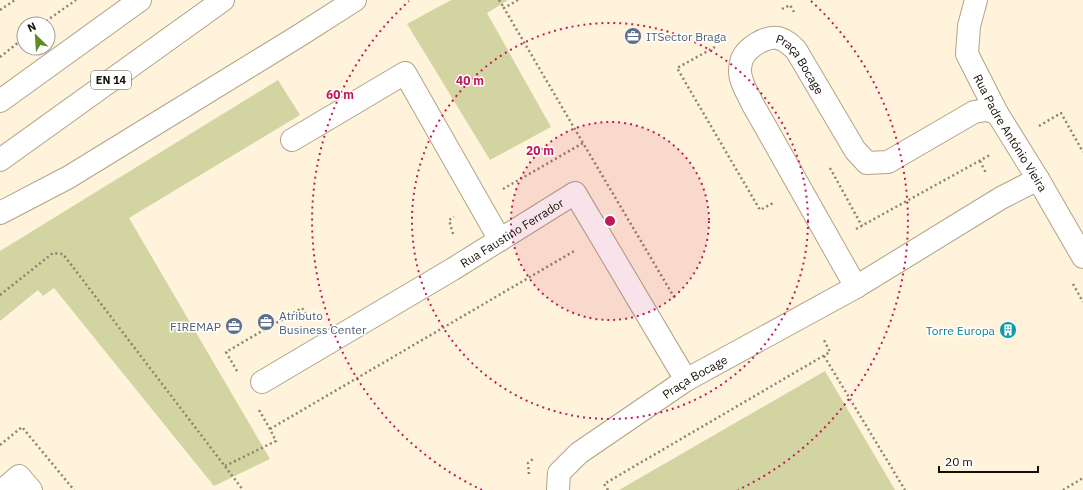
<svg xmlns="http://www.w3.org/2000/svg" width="1083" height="490" font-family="'IBM Plex Sans',sans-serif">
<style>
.green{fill:#d2d5a2}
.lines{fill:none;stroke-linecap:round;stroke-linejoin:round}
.minor-casing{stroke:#b0a386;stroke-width:24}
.highway-casing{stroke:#b0a386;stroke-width:24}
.path{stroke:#8b8371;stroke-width:2.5;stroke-dasharray:2 3;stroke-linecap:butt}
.minor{stroke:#fff;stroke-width:22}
.highway{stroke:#fff;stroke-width:22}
.ring{fill:none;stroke:#c2185b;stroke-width:2;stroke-dasharray:2 4}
.labels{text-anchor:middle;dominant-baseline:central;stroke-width:3;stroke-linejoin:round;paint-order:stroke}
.shield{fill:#fff;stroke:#5b5851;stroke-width:1}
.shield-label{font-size:11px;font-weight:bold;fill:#151006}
.service-label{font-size:12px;fill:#4e5e75;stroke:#fff;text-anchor:start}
.street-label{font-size:12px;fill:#151006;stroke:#fff}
.culture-label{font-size:12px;fill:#0d838f;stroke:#fff;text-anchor:end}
.centre{fill:#c2185b;stroke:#fff;stroke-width:2}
.ring-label{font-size:12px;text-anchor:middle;font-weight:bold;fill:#c2185b;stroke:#fff;stroke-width:3;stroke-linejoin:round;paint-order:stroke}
</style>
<rect width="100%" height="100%" fill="#fff4db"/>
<path class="green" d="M451 0H508L487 13 551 127 490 160 407 24Z
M278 80 300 115 129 218 270 459 214 486 54 288 43 296 38 290 0 321V251Z
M825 371 895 490H619Z"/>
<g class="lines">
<g class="minor-casing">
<g id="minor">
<path id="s1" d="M976 0 969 26 967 54 997 113 1038 179 1083 257"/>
<path d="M292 140 405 73 500 240"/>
<path id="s2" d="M856 287 752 103C748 94 740 82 740 71 740 68 741 62 742 59 747 47 766 36 778 38 786 40 791 45 796 50L855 150 867 163 888 162 974 112 986 110 997 113"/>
<path id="s3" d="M262 382 453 269 575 193 686 380"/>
<path d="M3 490 19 476 31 490"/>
<path id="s4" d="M558 490 559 473 579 453 686 380 856 287 1001 198 1038 179"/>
</g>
</g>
<g class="highway-casing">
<path id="highway" d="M0 101 140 0
M0 160 223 0
M0 213 69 177 297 37 355 0"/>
</g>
<path class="path" d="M499 0 504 8
M518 0 504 8 583 143
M782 9 790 5 794 12
M0 10 15 0
M42 24 76 0
M715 47 677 68 760 210 775 202
M0 57 24 38
M1039 126 1061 113 1083 152
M980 161 986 173
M830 168 862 226
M503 189 583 143 674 297 672 300
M856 229 990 155
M453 234 449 220 454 217
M1073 284 1083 302
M0 295 53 253 63 254 243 490
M824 356 905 490
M237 371 226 352 302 308 311 321
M270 429 576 250
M0 445 22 427 74 490
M225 466 276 441 270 429 259 410
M529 474 528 463 533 459
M608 490 604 484 830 352 823 338
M1063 490 1083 478"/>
<use href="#minor" class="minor"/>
<use href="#highway" class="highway"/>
</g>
<circle cx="610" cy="221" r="99" fill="#c2185b" fill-opacity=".12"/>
<g class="ring">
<circle cx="610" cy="221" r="99"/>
<circle cx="610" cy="221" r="198"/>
<path d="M482 490A298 298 0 0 1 409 1M811 1A298 298 0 0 1 738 490"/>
</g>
<defs>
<g id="office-disc" transform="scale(0.9)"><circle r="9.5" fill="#5c6f8a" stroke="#fff"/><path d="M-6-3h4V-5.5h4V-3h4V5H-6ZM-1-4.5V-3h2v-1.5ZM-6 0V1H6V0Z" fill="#fff"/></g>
<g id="building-disc" transform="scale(0.9)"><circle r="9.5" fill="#0f9aa8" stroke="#fff"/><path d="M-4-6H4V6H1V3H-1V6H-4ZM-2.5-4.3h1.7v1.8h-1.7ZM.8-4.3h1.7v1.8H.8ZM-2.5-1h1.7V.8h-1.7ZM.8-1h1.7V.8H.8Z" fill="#fff"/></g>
</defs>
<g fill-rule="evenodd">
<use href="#office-disc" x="633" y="36"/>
<use href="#office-disc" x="266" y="322"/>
<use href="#office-disc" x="234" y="326"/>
<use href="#building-disc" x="1008" y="330"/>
</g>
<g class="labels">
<rect class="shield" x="91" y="71" width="40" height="18" rx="3"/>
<g class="shield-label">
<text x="111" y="80">EN 14</text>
</g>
<g class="service-label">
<text x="646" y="36">ITSector Braga</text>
<text x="279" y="315">Atributo<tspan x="279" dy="14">Business Center</tspan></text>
<text x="221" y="326" text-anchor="end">FIREMAP</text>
</g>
<g class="street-label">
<text stroke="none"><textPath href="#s2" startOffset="337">Praça Bocage</textPath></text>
<text stroke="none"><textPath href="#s1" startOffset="145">Rua Padre António Vieira</textPath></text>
<text stroke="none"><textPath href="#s3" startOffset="291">Rua Faustino Ferrador</textPath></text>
<text stroke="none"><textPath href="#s4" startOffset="184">Praça Bocage</textPath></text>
</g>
<g class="culture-label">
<text x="995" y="330">Torre Europa</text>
</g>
</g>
<circle cx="610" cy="221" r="6" class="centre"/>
<g class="ring-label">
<text x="470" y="85">40 m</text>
<text x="340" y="99">60 m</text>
<text x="540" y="155">20 m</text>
</g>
<g transform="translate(36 36) rotate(335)"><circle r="19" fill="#ffffff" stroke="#a19f9b"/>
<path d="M0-3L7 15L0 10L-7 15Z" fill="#5d8d23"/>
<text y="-6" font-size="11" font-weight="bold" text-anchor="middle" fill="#151006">N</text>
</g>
<path d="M939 466v6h99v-6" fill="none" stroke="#151006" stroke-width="2"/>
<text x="945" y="466" font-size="12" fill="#151006" stroke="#ffffff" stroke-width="3" paint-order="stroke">20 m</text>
</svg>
